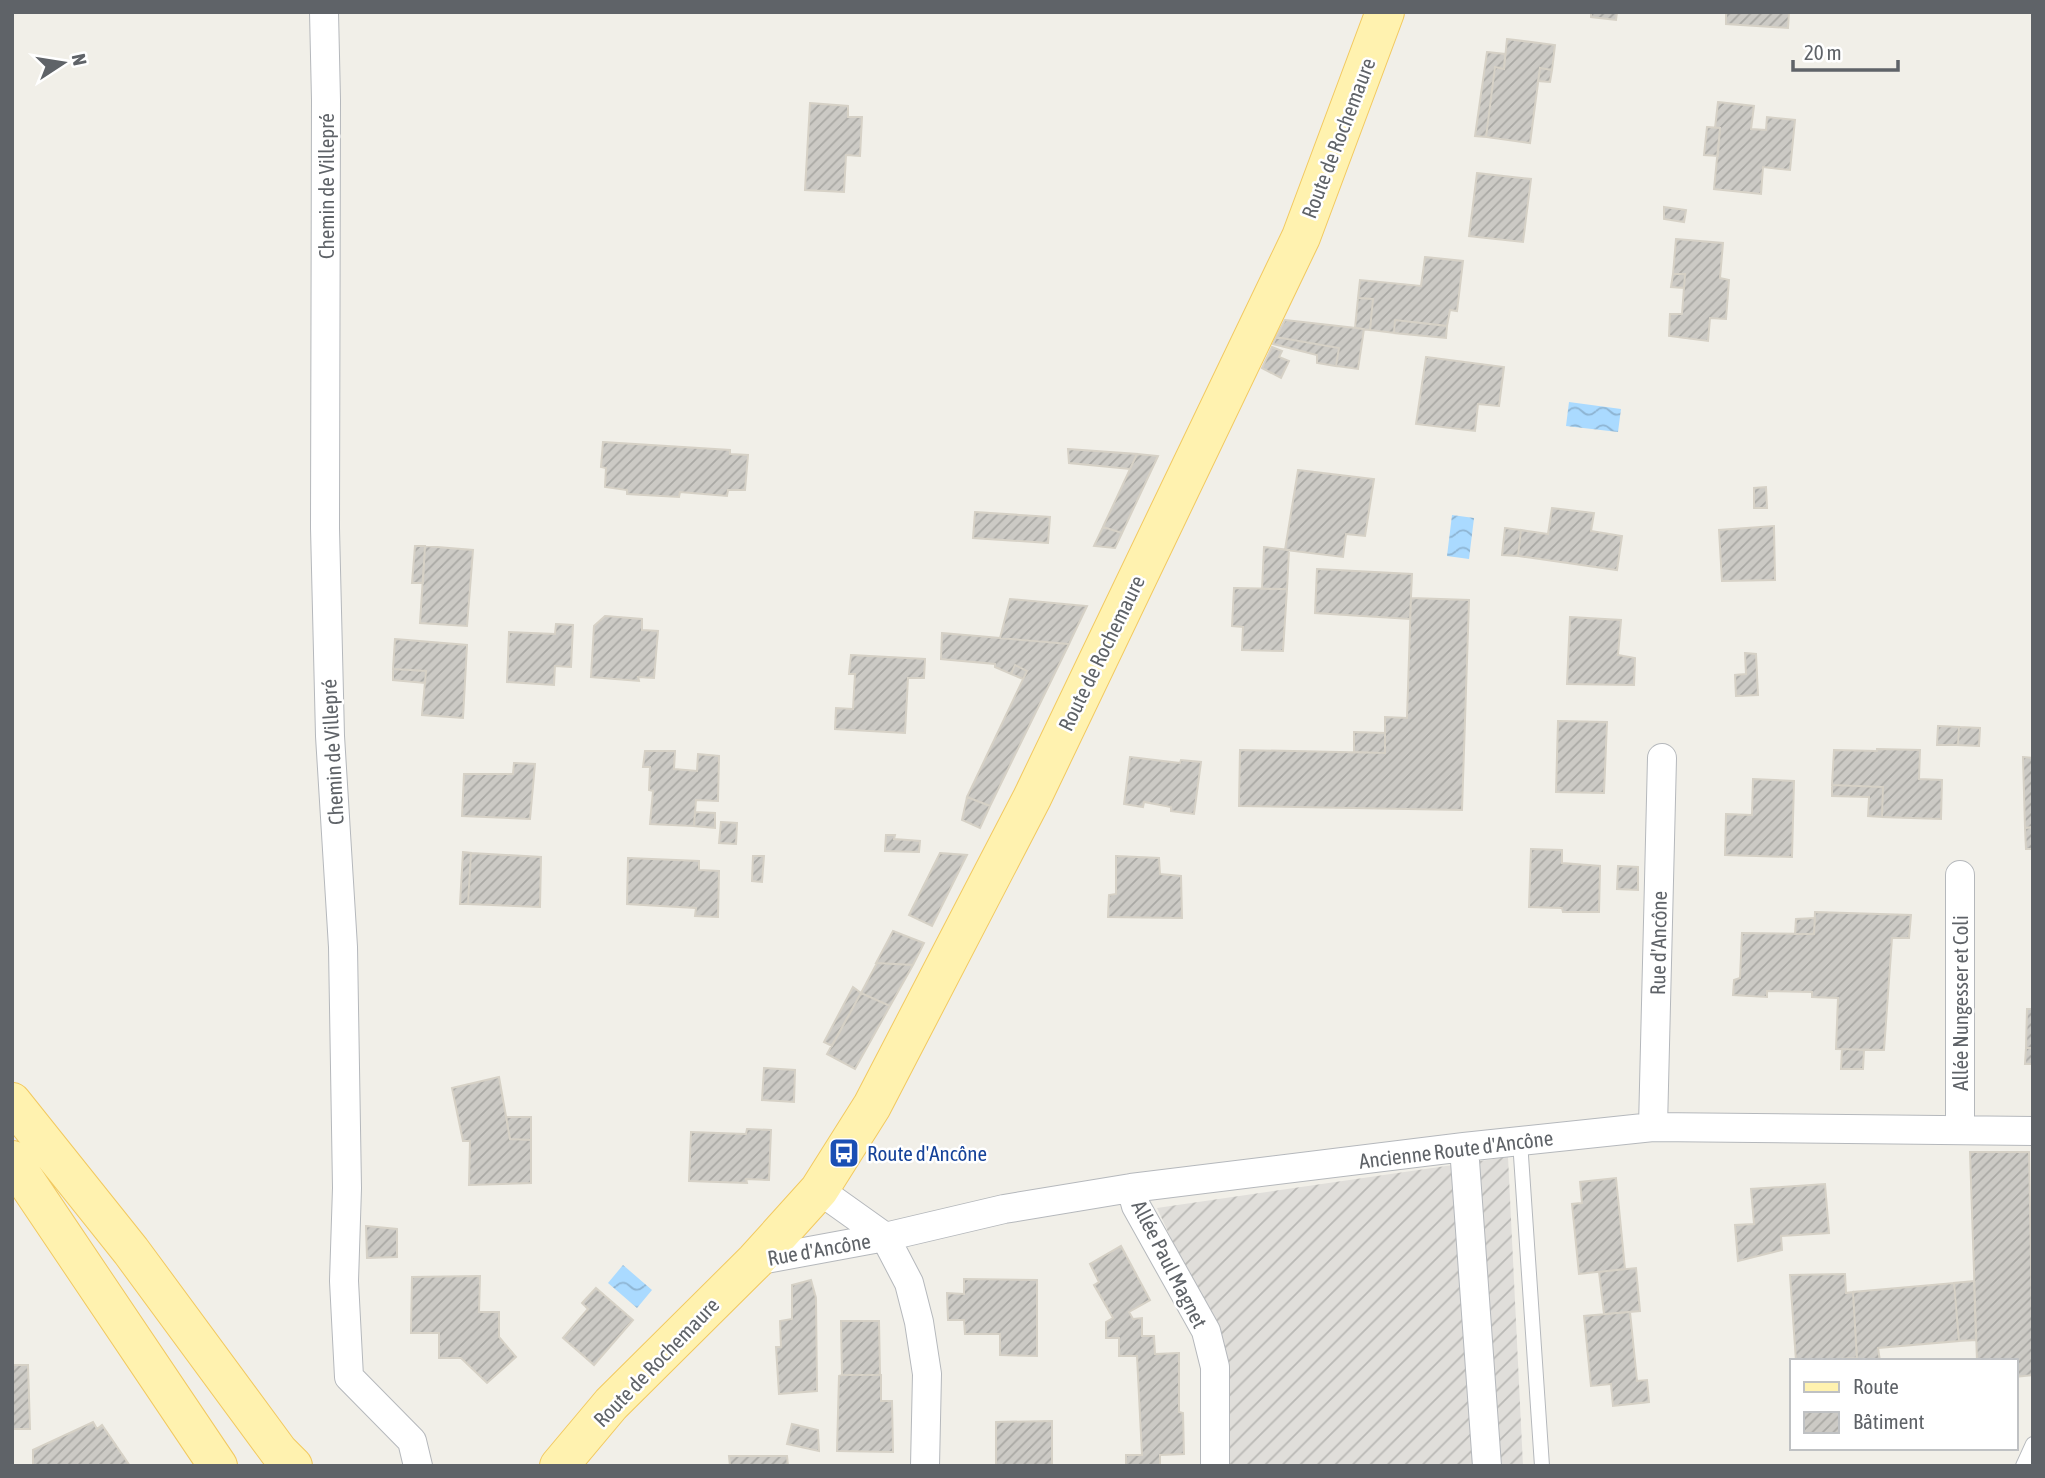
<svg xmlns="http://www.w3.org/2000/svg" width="2045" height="1478" font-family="'Asap Condensed',sans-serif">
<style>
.industrial{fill:url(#industrial-furrows)}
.water{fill:url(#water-waves)}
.building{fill:url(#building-hatch);stroke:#d6d1c6;stroke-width:2}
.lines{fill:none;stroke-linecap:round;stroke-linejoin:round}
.service-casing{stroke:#b5b8bc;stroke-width:16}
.minor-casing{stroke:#b5b8bc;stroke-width:30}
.primary-casing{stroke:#f2c960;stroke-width:40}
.service{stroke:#fff;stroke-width:14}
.minor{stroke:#fff;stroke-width:28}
.primary{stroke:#fff2af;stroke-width:38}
.labels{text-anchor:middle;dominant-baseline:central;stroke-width:5;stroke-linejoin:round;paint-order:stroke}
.street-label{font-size:21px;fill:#5f6368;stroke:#fff}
.transit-label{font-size:21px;fill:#164399;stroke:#fff;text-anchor:start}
</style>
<defs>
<pattern id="industrial-furrows" width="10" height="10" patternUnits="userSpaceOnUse" patternTransform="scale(1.75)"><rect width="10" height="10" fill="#e0deda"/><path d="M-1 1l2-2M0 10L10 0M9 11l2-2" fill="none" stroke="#b9b8b5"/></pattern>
<pattern id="water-waves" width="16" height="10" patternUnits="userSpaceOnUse" patternTransform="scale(1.75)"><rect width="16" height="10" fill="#aadaff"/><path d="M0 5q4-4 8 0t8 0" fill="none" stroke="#8eb4d2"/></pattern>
<pattern id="building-hatch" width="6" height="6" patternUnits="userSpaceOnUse" patternTransform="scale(1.75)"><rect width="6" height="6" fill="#cccac5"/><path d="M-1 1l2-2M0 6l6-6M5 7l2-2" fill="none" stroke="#a9a8a4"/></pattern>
</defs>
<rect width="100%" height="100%" fill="#f1efe8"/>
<path class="industrial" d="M1508 1157 1523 1466H1226L1227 1359 1157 1208Z"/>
<path class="water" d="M1569 402 1621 409 1618 432 1566 426Z
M1452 515 1474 518 1469 559 1447 556Z
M623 1265 652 1290 637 1308 608 1283Z"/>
<path class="building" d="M1591 12H1617L1616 20 1591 17Z
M1726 12H1789L1788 28 1726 24Z
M1507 39 1555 45 1552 70 1540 68 1530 143 1486 137 1495 67 1504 69Z
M1487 52 1505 54 1504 69 1495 67 1486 137 1475 136Z
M1540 68 1552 70 1550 82 1538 81Z
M1718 102 1754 106 1751 129 1766 130 1767 117 1795 120 1790 170 1763 167 1761 194 1714 189 1720 128H1715Z
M810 103 848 106V117H862L860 156 846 155 844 192 805 190Z
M1707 127 1720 128 1718 156 1704 155Z
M1477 173 1531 179 1523 242 1469 236Z
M1664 207 1686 210 1684 222 1664 219Z
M1676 239 1723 243 1720 278 1729 280 1726 319 1710 318 1708 341 1669 336 1670 314H1682L1685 274H1673Z
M1425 257 1463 261 1457 311 1450 310 1447 326 1395 320 1394 333 1370 330 1373 299 1358 298 1360 280 1421 286Z
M1673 274H1685L1684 288 1671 287Z
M1358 298 1373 299 1370 330 1355 328Z
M1285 320 1364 329 1358 369 1336 366 1339 348 1276 337Z
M1395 320 1447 326 1446 338 1394 333Z
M1276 337 1339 348 1336 366 1317 363V355L1273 344Z
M1272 347 1282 351 1279 357 1289 361 1281 378 1262 368Z
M1426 357 1504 367 1499 406 1478 404 1475 431 1416 424Z
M603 442 730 450V454L748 455 745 490H728L727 496 680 492 679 497 627 494V490L605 487 606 468 601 467Z
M1068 449 1137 454 1130 469 1069 463Z
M1137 454 1158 456 1122 533 1103 527Z
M1298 470 1374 479 1365 536 1346 534 1343 557 1285 550Z
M1766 487 1767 508H1754V488Z
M1552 508 1594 513 1591 531 1622 536 1617 570 1518 556 1521 530 1548 534Z
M975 512 1050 517 1048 543 973 538Z
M1774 526 1775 580 1722 581 1719 530Z
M1103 527 1122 533 1115 548 1094 546Z
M1505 528 1521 530 1518 556 1502 555Z
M415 546H425L423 583H412Z
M425 546 473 550 467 626 420 623Z
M1264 547 1289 550 1287 589H1262Z
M1317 569 1412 574 1410 619 1315 613Z
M1234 588 1287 589 1283 651 1242 650 1243 627 1232 626Z
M1411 598 1469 600 1462 810 1239 806 1240 750 1385 753V717L1407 718Z
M1010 599 1087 606 1069 644 1000 638Z
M605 616 642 619V630L658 631 654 678 638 677 639 681 591 677 594 626Z
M1570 617 1621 620 1618 655 1635 658 1634 685 1567 684Z
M556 624 573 625 571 667 555 666 554 685 507 682 509 632 555 634Z
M942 633 1069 644 990 806 967 797 1027 671 1015 665 1011 674 995 667V664L941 659Z
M395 639 467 645 463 718 422 715 426 671 393 669Z
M1745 653 1756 654 1758 695 1736 696 1735 675 1746 674Z
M851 655 925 659 924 678H908L905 733 835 729 836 708 853 709 855 674H849Z
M1015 665 1027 671 1023 679 1011 674Z
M393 669 426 671 425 683 393 680Z
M1558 721 1607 722 1604 793 1556 792Z
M1938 726 1959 727 1958 745H1937Z
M1959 727 1980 728 1979 746 1958 745Z
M1354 732 1385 733V753L1354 752Z
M1877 749 1920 750 1919 779 1942 780 1941 819 1882 817 1883 787 1832 785 1834 750 1877 751Z
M645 751H675L674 769 697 771 698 754 719 756 718 801 696 800 694 826 650 824 653 791 649 790 650 767H643Z
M1130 757 1180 763 1181 760 1201 762 1194 814 1171 811V807L1144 802 1143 807 1124 804Z
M2023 757 2033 758V827L2025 828Z
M514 763 535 764 530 819 462 816 464 774H513Z
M1753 779 1794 781 1792 857 1725 855 1726 814 1752 815Z
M1832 785 1883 787 1882 817 1868 816 1869 797 1832 796Z
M967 797 990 806 980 828 962 820Z
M695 812 715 813V828L694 826Z
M721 822 737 823 736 844 719 843Z
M2033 827V849H2026L2025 828Z
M886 835H895L894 839 920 841 919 852 885 851Z
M1531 849 1562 850V863L1600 866 1599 912H1563L1562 908 1529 907Z
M463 852 471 853 468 904H460Z
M471 853 541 857 540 907 468 904Z
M940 853 967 855 932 926 909 915Z
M753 856H764L762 882 752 881Z
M1116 856 1159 858 1160 874 1181 876 1182 918 1108 917 1109 895 1116 894Z
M628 858 699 861V870L719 871 718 917 695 916 696 908 627 904Z
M1618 866 1638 867V890L1617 889Z
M1815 912 1911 915 1909 938H1892L1884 1050 1836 1049 1838 998 1812 997V992L1767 991V997L1733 995 1734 980 1740 978 1742 933 1814 934Z
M1815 918 1814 934H1795L1796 919Z
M893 931 924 943 913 965 876 963Z
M877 963 913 965 890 1006 861 993Z
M853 987 861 993 832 1046 824 1042Z
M861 993 890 1006 855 1069 827 1054Z
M2027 1009H2033V1048H2026Z
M2026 1048H2033V1064H2025Z
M1842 1049 1864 1050 1863 1069H1841Z
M764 1068 795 1070 794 1102 762 1100Z
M499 1077 510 1139 531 1140V1183L469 1185 470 1141H463L452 1088Z
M506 1117H531V1140L510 1139Z
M747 1129 771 1130 769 1180 746 1179 747 1183 689 1181 691 1132 746 1134Z
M1970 1152H2029L2033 1375 2015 1377V1361H1977Z
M1616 1178 1625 1269 1579 1274 1572 1204 1582 1203 1580 1182Z
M1825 1184 1829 1233 1781 1236 1782 1250 1738 1261 1735 1225 1754 1224 1751 1189Z
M366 1226 397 1229V1257L367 1258Z
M1121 1246 1150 1300 1129 1312 1133 1319 1142 1318V1336H1154L1155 1354 1179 1353V1412L1183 1413 1184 1454 1160 1455V1466H1126V1455H1142L1137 1356H1119V1338H1106V1322L1113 1318 1094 1285 1099 1282 1090 1264Z
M1636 1268 1640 1311 1604 1314 1599 1272Z
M1845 1274 1846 1293 1853 1292 1857 1358 1796 1361 1790 1275Z
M480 1276 479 1312H499V1337L516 1357 487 1383 461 1358H439V1333H411L412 1277Z
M964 1279 1037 1280V1356L1000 1355V1334H965L964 1320H948L947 1293 964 1294Z
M811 1280 816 1298 817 1391 779 1394 776 1347H781L780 1321 792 1319V1285Z
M1974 1281 1976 1340 1959 1341 1954 1283Z
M1954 1283 1959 1341 1878 1348 1880 1361H1857L1853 1292Z
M596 1288 633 1320 594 1365 563 1338 588 1309 582 1303Z
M1630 1312 1637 1381 1647 1380 1649 1402 1613 1406 1611 1384 1591 1386 1584 1316Z
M841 1321H879L880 1375H842Z
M12 1365H28L30 1429H12Z
M842 1375H881V1401H892L893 1452 837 1451 839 1376Z
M1052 1421V1466H996V1422Z
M93 1422 97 1429 102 1425 130 1466H33V1450Z
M792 1424 818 1430 819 1451 787 1444Z
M729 1456H787L788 1466H730Z"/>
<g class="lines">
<g class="service-casing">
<path id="service" d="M1520 1141 1542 1466
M2023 1466 2033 1444"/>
</g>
<g class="minor-casing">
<path id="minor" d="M324 12 326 100 325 528 330 736 343 947 347 1188 344 1281 349 1377 412 1441 418 1466
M1960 875V1130
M1653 1127 1662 758
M1464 1147 1487 1466
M1131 1188 1136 1206 1206 1331 1215 1367V1466
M819 1190 885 1237 909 1283 919 1322 927 1374 925 1466
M755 1261 885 1237 1004 1209 1131 1188 1464 1147 1653 1127 2033 1131"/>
</g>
<g class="primary-casing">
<path id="primary" d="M12 1102 131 1251 279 1452 293 1466
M12 1160 218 1466
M559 1466 611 1404 755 1261 819 1190 872 1106 1032 798 1301 237 1385 12"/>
</g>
<use href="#service" class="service"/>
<use href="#minor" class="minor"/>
<use href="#primary" class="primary"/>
</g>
<defs>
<g id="bus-square" transform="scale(1.575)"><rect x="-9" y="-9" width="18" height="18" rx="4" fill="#1a4fb4" stroke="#fff"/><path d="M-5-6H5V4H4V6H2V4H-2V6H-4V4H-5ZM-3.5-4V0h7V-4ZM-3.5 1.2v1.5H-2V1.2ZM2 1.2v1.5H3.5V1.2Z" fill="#fff"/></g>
</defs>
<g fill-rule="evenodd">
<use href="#bus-square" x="844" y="1153"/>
</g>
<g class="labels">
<g class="street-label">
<text transform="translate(1338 138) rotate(-69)">Route de Rochemaure</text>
<text transform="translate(326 186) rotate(-90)">Chemin de Villepré</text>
<text transform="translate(1101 653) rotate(-64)">Route de Rochemaure</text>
<text transform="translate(332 752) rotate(-93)">Chemin de Villepré</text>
<text transform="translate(1658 943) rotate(-89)">Rue d'Ancône</text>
<text transform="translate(1960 1003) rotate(-90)">Allée Nungesser et Coli</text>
<text transform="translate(1456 1149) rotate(-7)">Ancienne Route d'Ancône</text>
<text transform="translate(819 1249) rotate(-10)">Rue d'Ancône</text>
<text transform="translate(1170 1264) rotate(63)">Allée Paul Magnet</text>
<text transform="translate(656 1362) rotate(-46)">Route de Rochemaure</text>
</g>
<g class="transit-label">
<text x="867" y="1153">Route d'Ancône</text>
</g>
</g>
<rect width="2045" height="1478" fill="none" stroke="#5f6368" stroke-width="28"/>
<rect x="1790" y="1359" width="228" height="91" fill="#ffffff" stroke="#bfc1c3" stroke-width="2"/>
<rect x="1804" y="1382" width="35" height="10" fill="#fff2af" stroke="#bfc1c3" stroke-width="2"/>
<text x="1853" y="1394" font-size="21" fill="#5f6368">Route</text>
<rect x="1804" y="1412" width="35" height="21" fill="url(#building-hatch)" stroke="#bfc1c3" stroke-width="2"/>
<text x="1853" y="1429" font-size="21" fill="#5f6368">Bâtiment</text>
<g transform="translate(63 63) rotate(78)" stroke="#ffffff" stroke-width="5" paint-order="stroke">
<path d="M0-5L12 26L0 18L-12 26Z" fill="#5f6368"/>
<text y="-10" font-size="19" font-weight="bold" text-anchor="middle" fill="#5f6368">N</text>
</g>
<path d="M1793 60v10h105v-10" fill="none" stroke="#5f6368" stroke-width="3.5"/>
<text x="1804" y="60" font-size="21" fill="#5f6368" stroke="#ffffff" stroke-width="5" paint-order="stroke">20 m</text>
</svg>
